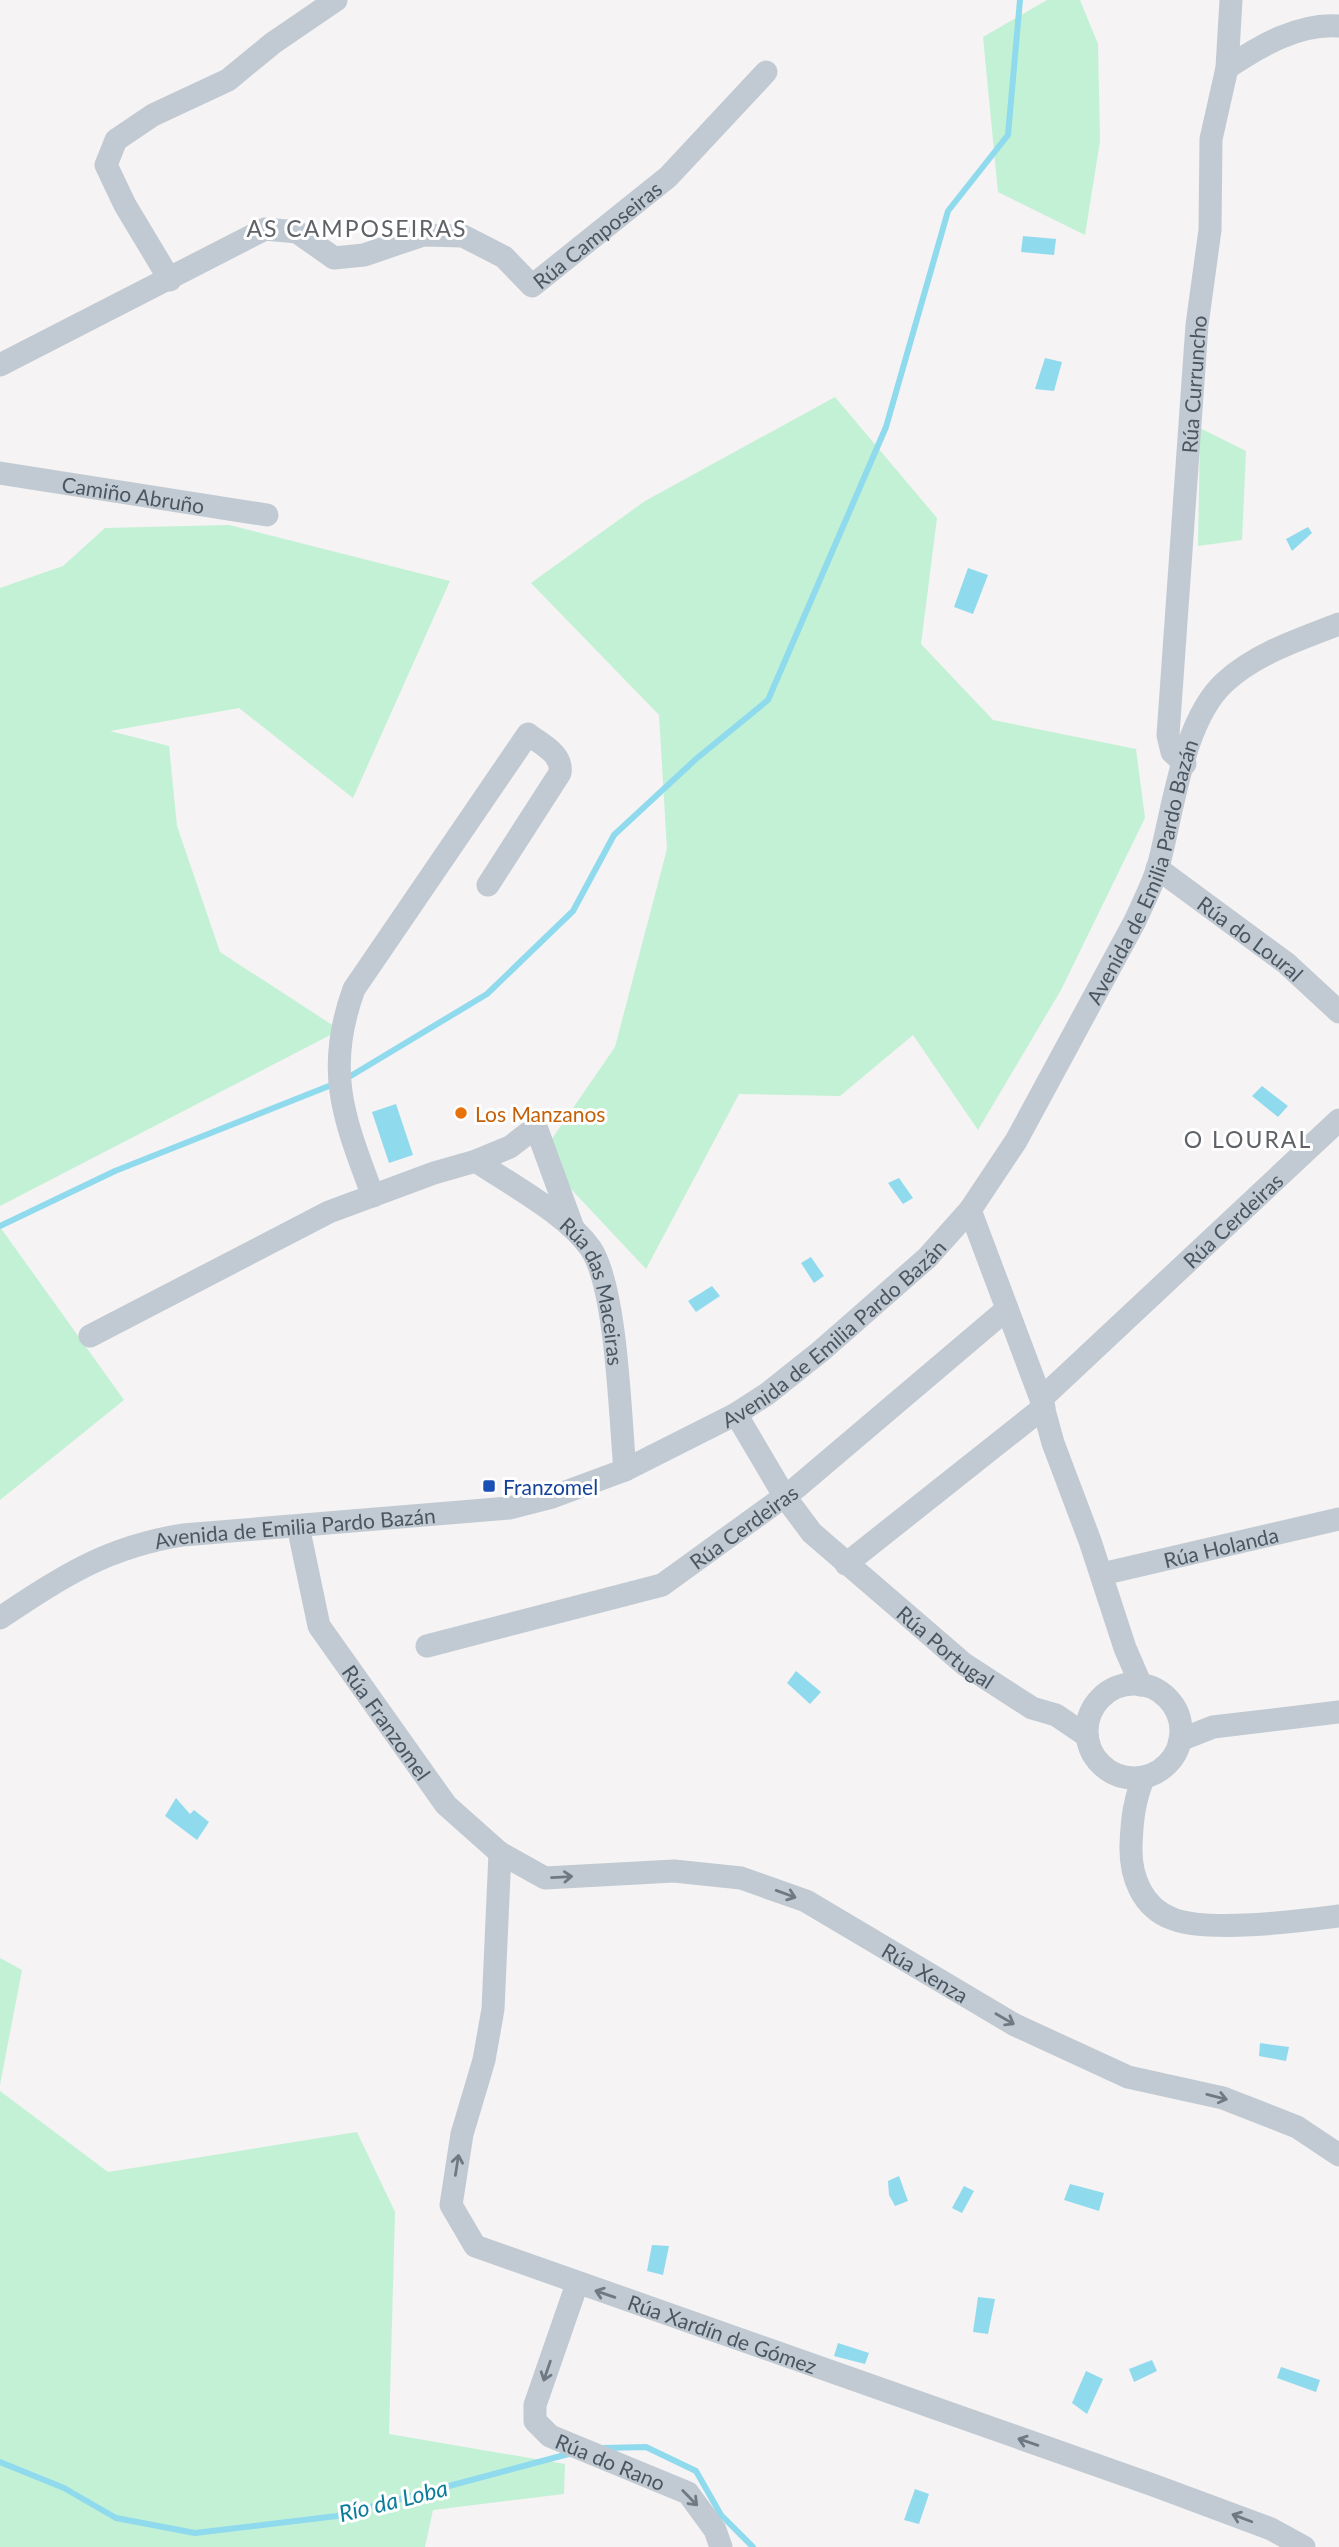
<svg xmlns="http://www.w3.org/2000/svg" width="1339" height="2547" font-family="Lato,sans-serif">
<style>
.green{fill:#c3f1d5}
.water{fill:#90daee}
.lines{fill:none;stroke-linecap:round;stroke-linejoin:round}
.stream{stroke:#90daee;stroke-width:6}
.minor{stroke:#c1cad2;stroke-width:23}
.oneway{stroke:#6e7983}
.food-dot{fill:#e8710a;stroke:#fff;stroke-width:2.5}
.transit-dot{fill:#1a4fb4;stroke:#fff;stroke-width:2.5}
.labels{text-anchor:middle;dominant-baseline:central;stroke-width:6;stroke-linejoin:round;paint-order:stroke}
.street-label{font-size:21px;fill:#4a5661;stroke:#fff}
.food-label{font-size:21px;fill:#c56008;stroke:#fff;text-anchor:start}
.transit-label{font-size:21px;fill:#164399;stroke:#fff;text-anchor:start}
.neighbourhood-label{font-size:23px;letter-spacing:2px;fill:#5f6368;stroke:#fff}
.water-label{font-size:23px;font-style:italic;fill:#0c7c9b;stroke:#fff}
</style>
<rect width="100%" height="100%" fill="#f5f3f3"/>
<path class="green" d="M1047 0H1080L1098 44 1100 141 1085 235 998 192 983 37Z
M835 397 937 518 921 644 993 720 1136 749 1145 818 1061 990 978 1130 913 1035 840 1096 739 1094 646 1269 540 1156 615 1047 667 849 659 715 531 583 645 501Z
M1200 428 1246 451 1242 540 1198 546Z
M229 525 450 581 353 798 239 708 110 731 169 746 177 826 220 952 340 1030 0 1206V588L63 566 105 528Z
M0 1227 124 1400 0 1500Z
M0 1958 22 1970 0 2085Z
M0 2091 108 2172 357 2132 395 2212 389 2434 565 2464 564 2494 433 2510 425 2547H0Z"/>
<path class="water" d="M1023 236 1056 239 1054 255 1021 252Z
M1045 358 1062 362 1054 391 1035 389Z
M1308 527 1312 533 1292 551 1286 539Z
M968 568 988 575 973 614 954 607Z
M1262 1086 1288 1106 1278 1117 1252 1096Z
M396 1104 413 1155 389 1163 372 1112Z
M899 1178 913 1198 903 1204 888 1183Z
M811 1257 824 1276 814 1283 801 1263Z
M712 1286 720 1296 696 1312 688 1301Z
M796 1671 821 1692 810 1704 787 1683Z
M176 1798 190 1814 194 1810 209 1822 197 1840 165 1816Z
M1260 2043 1289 2047 1286 2061 1259 2056Z
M899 2176 908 2201 895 2206 889 2195 888 2181Z
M1070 2184 1104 2193 1099 2211 1064 2200Z
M964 2186 974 2191 962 2213 952 2208Z
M652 2245 669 2246 663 2275 647 2271Z
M978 2297 995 2299 988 2334 973 2332Z
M838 2343 869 2353 865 2364 834 2356Z
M1152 2360 1157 2371 1134 2382 1129 2369Z
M1281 2367 1320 2380 1316 2392 1277 2378Z
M1086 2371 1103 2379 1087 2414 1072 2403Z
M915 2489 929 2494 919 2524 904 2520Z"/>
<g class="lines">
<path class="stream" d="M344 1080 487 994 573 911 614 835 696 759 768 700 886 427 948 211 1008 135 1020 0
M0 1226 115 1171 334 1084
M603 2448 646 2447 696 2471 721 2515 753 2547
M0 2462 64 2488 116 2518 195 2533 337 2516 572 2453"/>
<g class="minor">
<path d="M1227 68C1260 46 1298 23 1339 26"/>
<path d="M170 280 125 205 106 165 116 140 153 115 228 80 273 43 336 0"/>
<path id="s1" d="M0 365 265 229 297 232 334 258 364 255 423 235 463 236 504 257 532 286 668 177 766 72"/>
<path id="s2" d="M0 473 267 515"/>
<path id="s3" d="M1185 764 1172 752 1168 735 1197 325 1210 230 1211 139 1227 68 1231 0"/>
<path id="s4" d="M1157 868 1286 963 1339 1012"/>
<path id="s5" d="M476 1161C511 1185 567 1214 591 1249 617 1289 620 1418 625 1470"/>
<path d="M373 1196C344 1119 324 1071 354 989L528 734C542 745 563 754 560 773L488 885"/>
<path id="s6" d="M970 1210 1041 1399 1339 1120"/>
<path d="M90 1336 329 1212 434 1173 476 1161 510 1147 536 1127 573 1228"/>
<path d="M1041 1399 1053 1443 1090 1541 1125 1648 1141 1685"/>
<path id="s7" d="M736 1414 785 1497 812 1533 964 1664 1032 1708 1056 1715 1087 1736"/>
<path id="s8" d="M298 1526 319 1626 446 1805 500 1853 545 1878 674 1871 741 1878 806 1901 1015 2025 1128 2077 1223 2098 1297 2127 1339 2155"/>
<path d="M846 1564 1044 1407"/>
<path id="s9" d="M1102 1574 1339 1519"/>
<path id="s10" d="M0 1618C63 1576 107 1547 183 1535L509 1508 552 1497 625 1470 736 1414 767 1394 821 1351 927 1258 970 1210 1016 1141 1135 921C1143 903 1152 886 1158 867 1173 813 1182 721 1225 682 1257 653 1300 639 1339 624"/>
<path id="s11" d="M427 1646 662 1585 796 1488 1007 1309"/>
<circle cx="1134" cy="1731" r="47"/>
<path d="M1180 1740 1213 1727 1339 1712"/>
<path d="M1144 1777C1134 1800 1132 1820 1131 1845 1130 1876 1142 1908 1173 1919 1210 1933 1299 1921 1339 1916"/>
<path id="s12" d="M500 1853 493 2009 484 2060 462 2134 451 2205 475 2246 1153 2485 1271 2529 1304 2547"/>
<path id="s13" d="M577 2284 535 2405V2421L550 2436 688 2493 715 2530 721 2547"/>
</g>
</g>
<defs><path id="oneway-shaft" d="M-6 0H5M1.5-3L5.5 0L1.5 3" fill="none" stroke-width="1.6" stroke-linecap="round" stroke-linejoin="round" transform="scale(1.75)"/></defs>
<g class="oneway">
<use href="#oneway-shaft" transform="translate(562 1877) rotate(-3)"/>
<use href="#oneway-shaft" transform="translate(786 1894) rotate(20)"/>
<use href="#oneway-shaft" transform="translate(1005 2019) rotate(30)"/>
<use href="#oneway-shaft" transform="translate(1217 2097) rotate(14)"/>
<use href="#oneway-shaft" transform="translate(457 2165) rotate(-81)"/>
<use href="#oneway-shaft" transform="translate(605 2294) rotate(-161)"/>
<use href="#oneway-shaft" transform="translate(547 2371) rotate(109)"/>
<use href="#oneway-shaft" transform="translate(1028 2442) rotate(-161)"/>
<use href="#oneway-shaft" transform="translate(690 2498) rotate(46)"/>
<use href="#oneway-shaft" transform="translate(1242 2518) rotate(-159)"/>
</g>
<circle class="food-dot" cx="461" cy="1113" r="7"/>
<rect class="transit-dot" x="482" y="1479" width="14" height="14" rx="3.5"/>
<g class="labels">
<g class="street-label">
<text stroke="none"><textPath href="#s1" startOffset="677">Rúa Camposeiras</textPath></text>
<text stroke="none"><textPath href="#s3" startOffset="387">Rúa Curruncho</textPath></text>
<text stroke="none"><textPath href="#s2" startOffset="135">Camiño Abruño</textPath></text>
<text stroke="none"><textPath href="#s10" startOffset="1470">Avenida de Emilia Pardo Bazán</textPath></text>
<text stroke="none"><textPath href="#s4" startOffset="117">Rúa do Loural</textPath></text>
<text stroke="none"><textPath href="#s6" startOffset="464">Rúa Cerdeiras</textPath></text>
<text stroke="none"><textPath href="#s5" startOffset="186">Rúa das Maceiras</textPath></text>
<text stroke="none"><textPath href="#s10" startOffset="903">Avenida de Emilia Pardo Bazán</textPath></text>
<text stroke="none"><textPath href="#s10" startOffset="315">Avenida de Emilia Pardo Bazán</textPath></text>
<text stroke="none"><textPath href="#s11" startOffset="343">Rúa Cerdeiras</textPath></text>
<text stroke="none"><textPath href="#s9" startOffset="122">Rúa Holanda</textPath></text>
<text stroke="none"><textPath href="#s7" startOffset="317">Rúa Portugal</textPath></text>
<text stroke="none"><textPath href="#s8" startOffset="220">Rúa Franzomel</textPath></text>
<text stroke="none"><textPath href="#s8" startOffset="850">Rúa Xenza</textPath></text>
<text stroke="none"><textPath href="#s12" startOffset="667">Rúa Xardín de Gómez</textPath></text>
<text stroke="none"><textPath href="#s13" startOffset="231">Rúa do Rano</textPath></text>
</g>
<g class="food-label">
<text x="475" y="1113">Los Manzanos</text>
</g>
<g class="transit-label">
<text x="503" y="1486">Franzomel</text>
</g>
<g class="neighbourhood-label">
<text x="357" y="228">AS CAMPOSEIRAS</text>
<text x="1248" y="1139">O LOURAL</text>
</g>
<g class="water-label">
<text transform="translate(393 2500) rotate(-14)">Río da Loba</text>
</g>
</g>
</svg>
